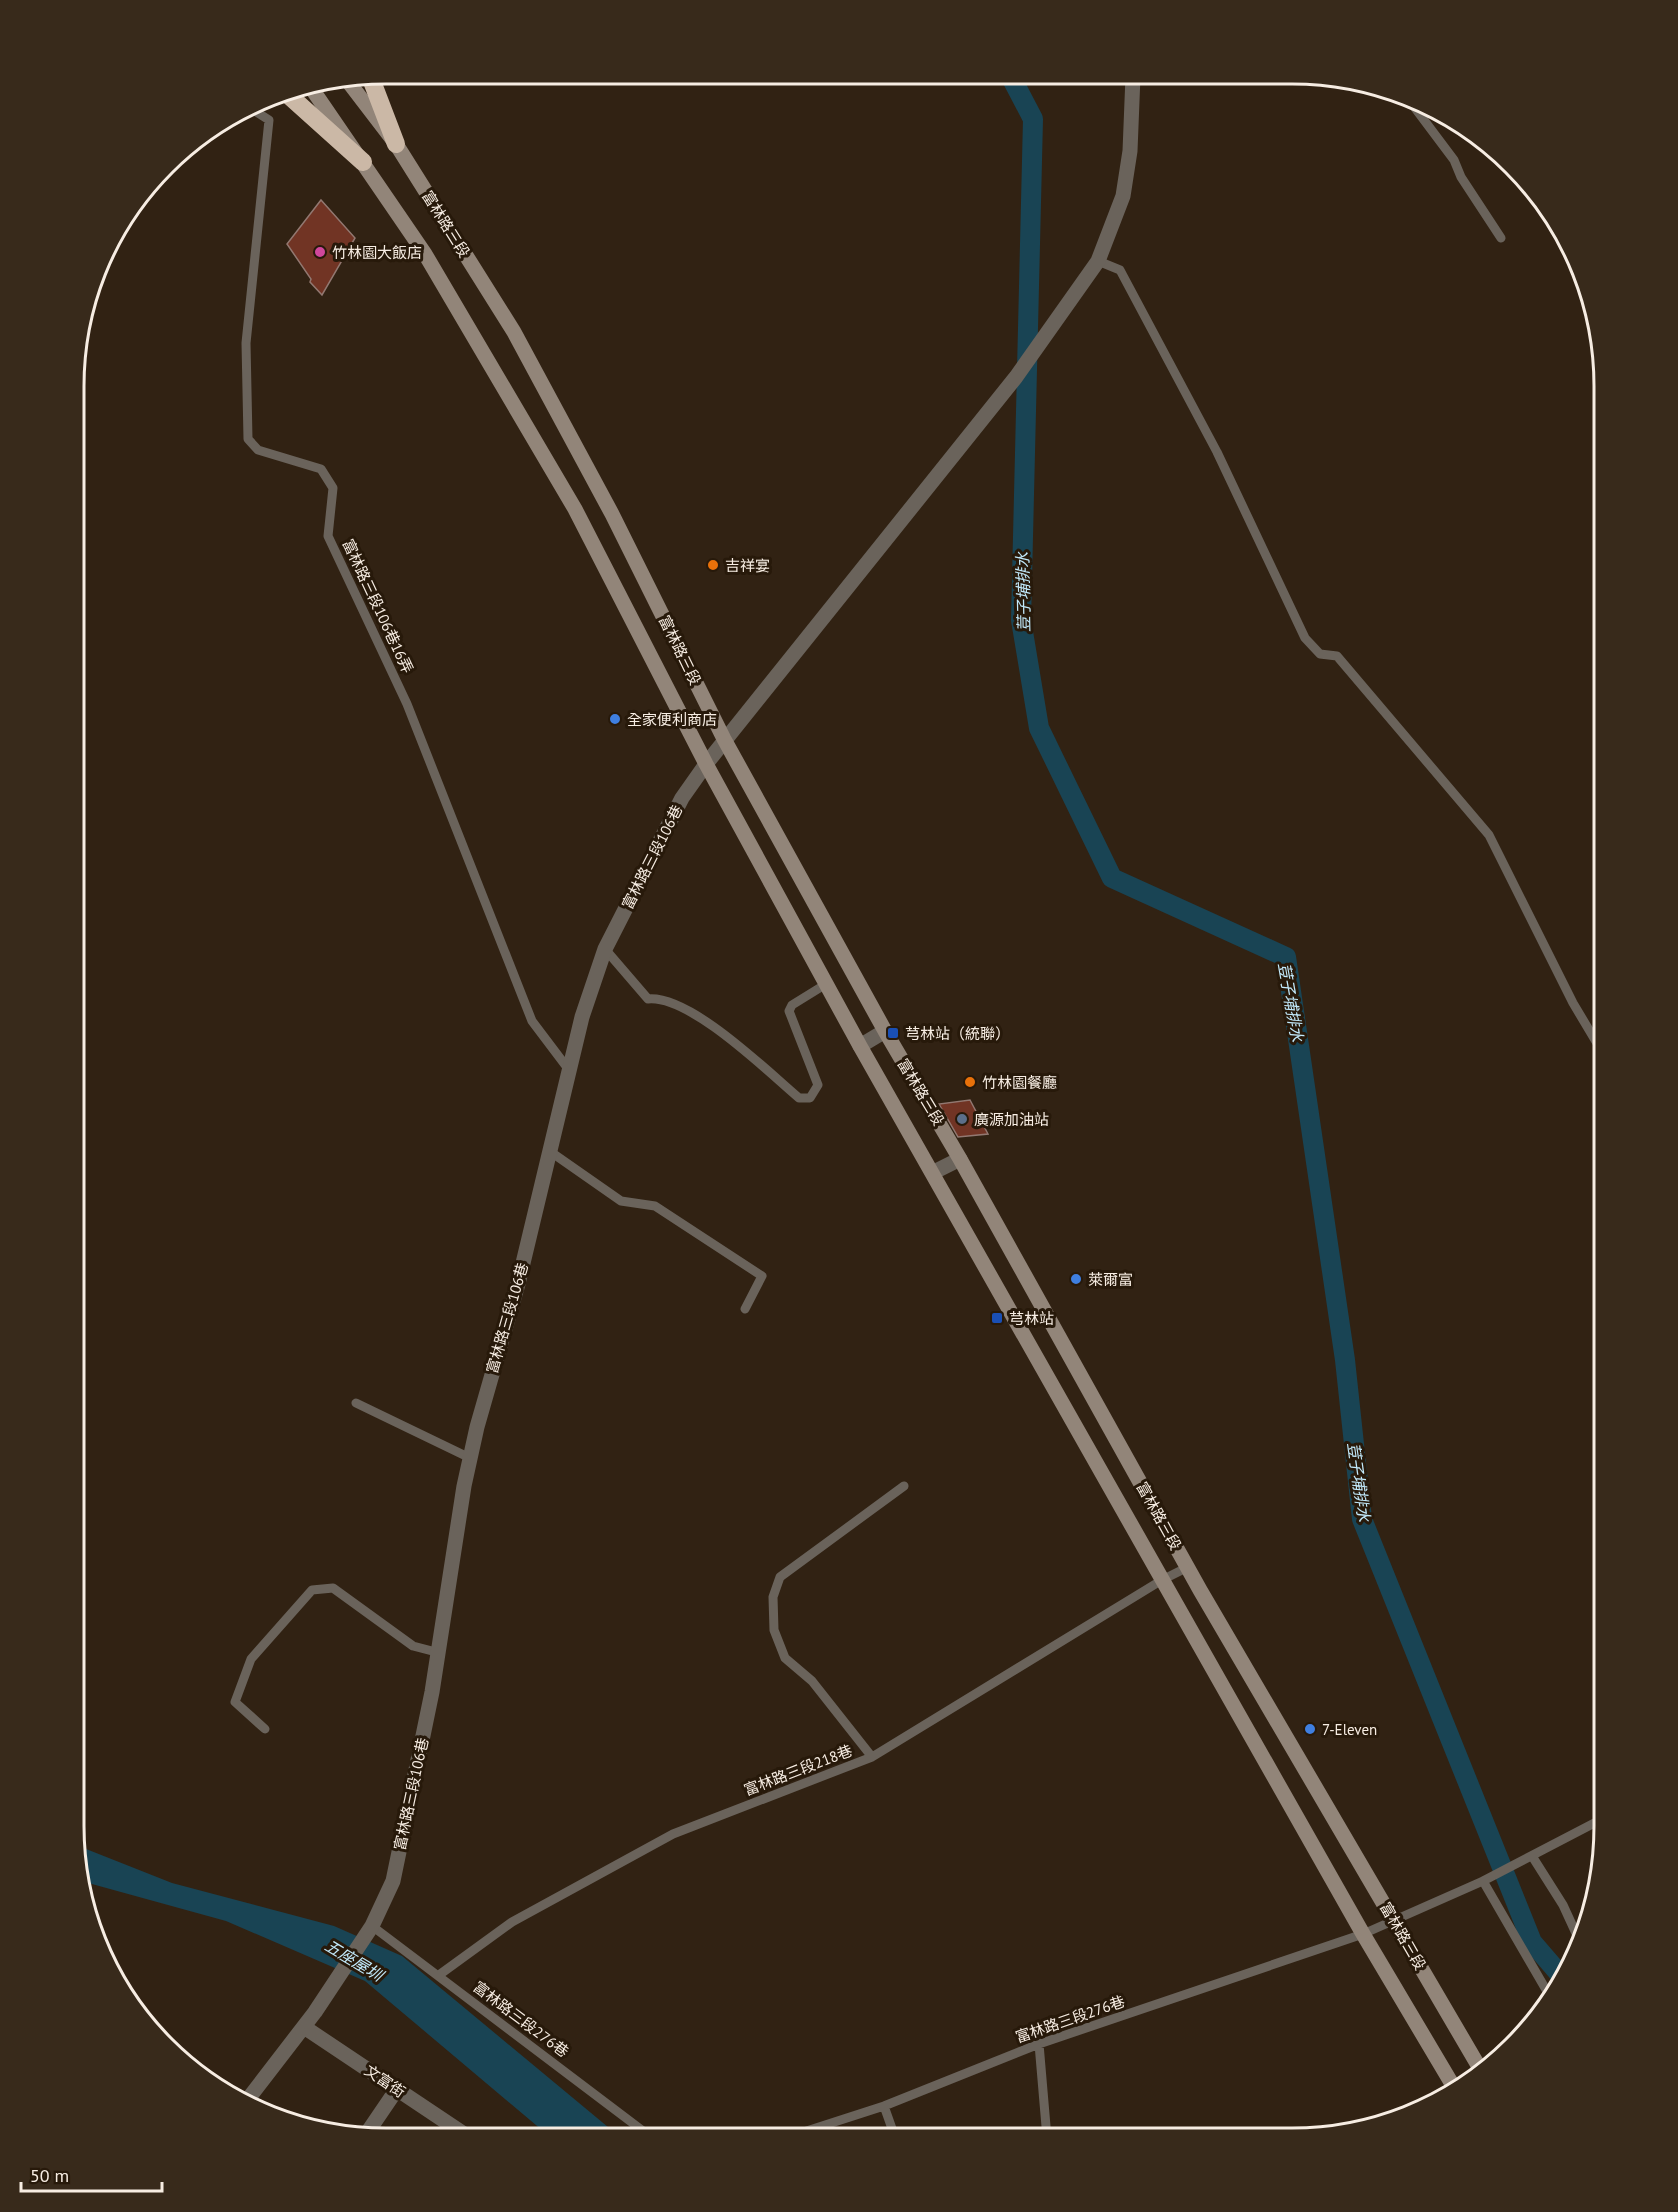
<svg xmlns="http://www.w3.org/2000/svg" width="1678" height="2212" font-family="'PT Sans','Noto Sans TC',sans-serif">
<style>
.water{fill:#194454}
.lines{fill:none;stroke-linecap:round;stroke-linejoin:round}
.canal{stroke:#194454;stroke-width:20}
.building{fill:#713424;stroke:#927871;stroke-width:1.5}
.lane{stroke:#6a635b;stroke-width:9}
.street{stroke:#6a635b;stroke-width:15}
.secondary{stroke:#928579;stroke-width:15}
.highway{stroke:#cbb8a6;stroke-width:18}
.hotel-dot{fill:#d1479c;stroke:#27190a;stroke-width:2}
.food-dot{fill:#e8710a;stroke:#27190a;stroke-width:2}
.shop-dot{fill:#3f7fe0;stroke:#27190a;stroke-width:2}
.transit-dot{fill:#1a4fb4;stroke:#27190a;stroke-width:2}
.service-dot{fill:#5c6f8a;stroke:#27190a;stroke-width:2}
.labels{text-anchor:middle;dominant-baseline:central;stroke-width:6;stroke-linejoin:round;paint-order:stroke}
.street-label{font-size:15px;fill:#f7ede3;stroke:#27190a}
.poi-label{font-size:15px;fill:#f7ede3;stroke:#27190a;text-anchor:start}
.water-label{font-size:16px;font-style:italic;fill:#c2eafc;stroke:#27190a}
.rim{fill:none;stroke:#f7ede3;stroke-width:3}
</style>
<rect width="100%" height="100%" fill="#312213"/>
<path class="water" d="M76 1845 172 1883 334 1926 402 1956 620 2137 549 2136 365 1981 226 1921 81 1881Z"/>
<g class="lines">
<path class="canal" d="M1010 75 1033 119 1021 620 1039 728 1112 878 1286 957 1345 1360 1362 1519 1532 1942 1563 1978"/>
</g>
<path class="building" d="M321 200 355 238 322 295 310 282 311 279 287 244Z
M970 1100 988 1134 958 1137 939 1104Z"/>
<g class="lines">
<path class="lane" d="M1406 96 1454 160 1461 177 1501 238
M252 109 269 120 246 343 248 439 258 450 321 469 333 488 328 536 407 704 532 1021 569 1070
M1098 261 1120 270 1217 452 1305 638 1320 654 1337 656 1489 835 1573 1003 1604 1055
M605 949 648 999C690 995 766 1070 799 1098H810L818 1085 789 1011 792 1005 826 984
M548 1150 621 1201 655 1206 762 1276 745 1309
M356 1403 470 1458
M265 1729 235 1702 251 1659 312 1590 333 1588 413 1646 436 1652
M872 1757 812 1681 785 1658 774 1630 773 1597 780 1577 904 1486
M1532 1856 1563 1905 1580 1942
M1483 1881 1552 2000
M372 1926 651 2137
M439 1975 512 1922 673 1834 872 1757 1162 1580 1188 1567
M1039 2044 1047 2138
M884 2106 895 2137
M788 2137 884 2106 1039 2044 1363 1934 1483 1881 1604 1818"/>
<path class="street" d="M860 1046 885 1031
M934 1172 960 1159
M304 2027 467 2136
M245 2103 315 2012 372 1926 393 1881 432 1692 464 1486 477 1427 518 1284 582 1017 605 949 682 798 706 764 1016 377 1098 261 1123 196 1130 151 1133 76
M365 2136 397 2089"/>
<path class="secondary" d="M347 80 396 144 514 332 612 514 724 739 885 1031 960 1159 1200 1590 1482 2072
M310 86 425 254 575 509 706 764 860 1046 1363 1934 1455 2089"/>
<path class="highway" d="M370 76 396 144
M284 91 363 162"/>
</g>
<circle class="hotel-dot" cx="320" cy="252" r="6"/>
<g class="food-dot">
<circle cx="713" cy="565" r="6"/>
<circle cx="970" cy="1082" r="6"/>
</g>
<g class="shop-dot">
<circle cx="615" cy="719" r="6"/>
<circle cx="1076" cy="1279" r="6"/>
<circle cx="1310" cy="1729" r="6"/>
</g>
<g class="transit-dot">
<rect x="887" y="1027" width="12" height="12" rx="3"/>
<rect x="991" y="1312" width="12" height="12" rx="3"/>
</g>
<circle class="service-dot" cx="962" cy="1119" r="6"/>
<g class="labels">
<g class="street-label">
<text transform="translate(446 224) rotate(58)">富林路三段</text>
<text transform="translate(378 606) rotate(65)">富林路三段106巷16弄</text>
<text transform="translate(680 650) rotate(64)">富林路三段</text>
<text transform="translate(652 857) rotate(-63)">富林路三段106巷</text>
<text transform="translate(921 1092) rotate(59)">富林路三段</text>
<text transform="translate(507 1318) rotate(-74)">富林路三段106巷</text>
<text transform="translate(1159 1516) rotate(61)">富林路三段</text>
<text transform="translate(798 1770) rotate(-21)">富林路三段218巷</text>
<text transform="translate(411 1794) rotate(-78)">富林路三段106巷</text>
<text transform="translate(1403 1936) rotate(60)">富林路三段</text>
<text transform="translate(521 2019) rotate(37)">富林路三段276巷</text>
<text transform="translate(1070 2019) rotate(-19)">富林路三段276巷</text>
<text transform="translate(385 2081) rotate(34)">文富街</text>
</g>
<g class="poi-label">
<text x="332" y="252">竹林園大飯店</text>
<text x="725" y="565">吉祥宴</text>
<text x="627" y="719">全家便利商店</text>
<text x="905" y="1033">芎林站（統聯）</text>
<text x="982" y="1082">竹林園餐廳</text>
<text x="974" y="1119">廣源加油站</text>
<text x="1088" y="1279">萊爾富</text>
<text x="1009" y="1318">芎林站</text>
<text x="1322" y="1729">7-Eleven</text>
</g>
<g class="water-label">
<text transform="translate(1023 592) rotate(-91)">荳子埔排水</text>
<text transform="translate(1291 1002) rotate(80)">荳子埔排水</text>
<text transform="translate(1359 1482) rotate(82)">荳子埔排水</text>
<text transform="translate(354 1960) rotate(31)">五座屋圳</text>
</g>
</g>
<path d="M0 0H1678V2212H0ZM386 84H1292A302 302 0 0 1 1594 386V1826A302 302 0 0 1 1292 2128H386A302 302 0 0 1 84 1826V386A302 302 0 0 1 386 84Z" fill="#382a1b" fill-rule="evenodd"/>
<path class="rim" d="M386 84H1292A302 302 0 0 1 1594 386V1826A302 302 0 0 1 1292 2128H386A302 302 0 0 1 84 1826V386A302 302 0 0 1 386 84Z"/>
<path d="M21 2182v9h141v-9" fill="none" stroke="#f7ede3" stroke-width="3"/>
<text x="30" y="2182" font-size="18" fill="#f7ede3" stroke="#27190a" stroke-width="4.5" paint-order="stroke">50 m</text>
</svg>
